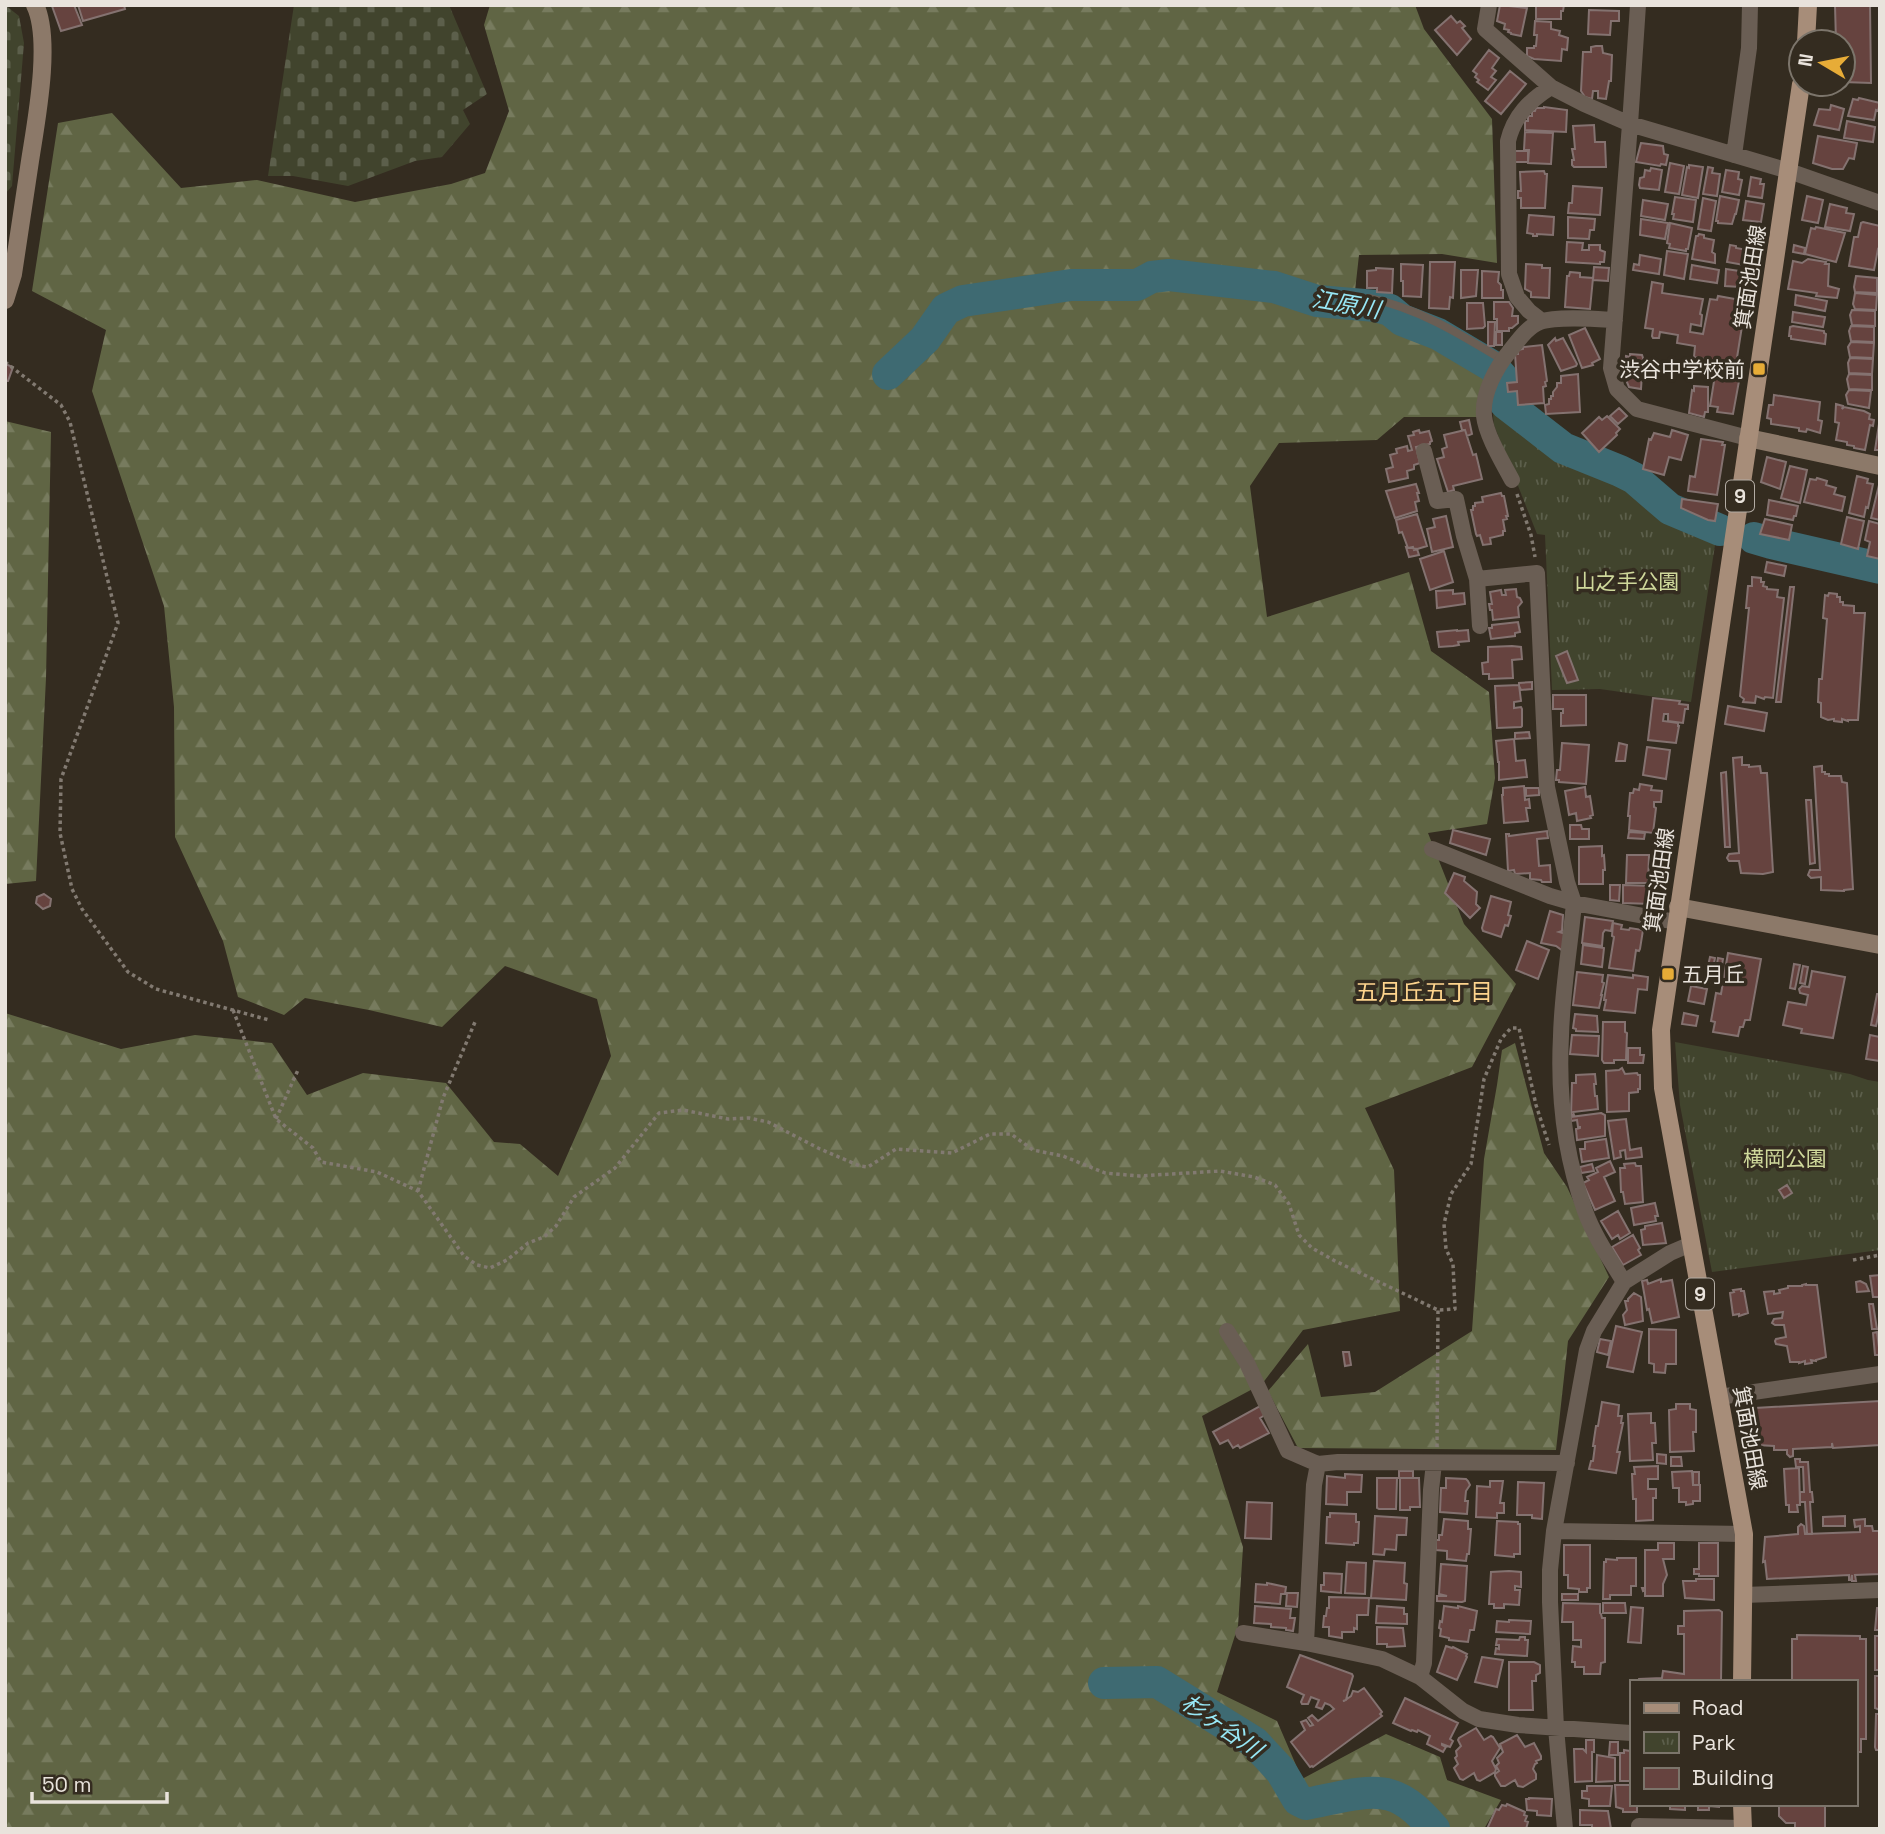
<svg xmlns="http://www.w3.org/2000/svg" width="1885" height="1834" font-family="'Space Grotesk','Noto Sans JP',sans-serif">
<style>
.forest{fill:url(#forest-firs)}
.cemetery{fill:url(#cemetery-stones)}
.park{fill:url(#park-tufts)}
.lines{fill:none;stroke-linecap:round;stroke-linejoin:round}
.river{stroke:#3e6a72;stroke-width:32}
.building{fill:#66433f;stroke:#847270;stroke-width:2}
.path{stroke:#827a71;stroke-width:3.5;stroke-dasharray:3.5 3.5;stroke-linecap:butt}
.lane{stroke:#6a5e54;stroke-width:8}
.street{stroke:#6a5e54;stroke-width:16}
.secondary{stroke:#8c7969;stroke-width:18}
.primary{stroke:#a78d79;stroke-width:18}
.poi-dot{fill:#e7ac37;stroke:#342c20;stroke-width:2.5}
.labels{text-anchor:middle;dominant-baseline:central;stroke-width:7;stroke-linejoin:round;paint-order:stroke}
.shield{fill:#342c20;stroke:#b3aca4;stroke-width:2}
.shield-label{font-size:19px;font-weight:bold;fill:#e9e3dc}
.street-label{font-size:21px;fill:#e9e3dc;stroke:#342c20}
.poi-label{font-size:21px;fill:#e9e3dc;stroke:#342c20;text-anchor:end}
.park-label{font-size:21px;fill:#cfd89b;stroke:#342c20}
.water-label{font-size:23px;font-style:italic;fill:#98e8f6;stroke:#342c20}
.neighbourhood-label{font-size:23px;fill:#fed48d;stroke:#342c20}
</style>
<defs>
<pattern id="forest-firs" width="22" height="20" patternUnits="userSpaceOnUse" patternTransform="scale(1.75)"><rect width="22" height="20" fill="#606544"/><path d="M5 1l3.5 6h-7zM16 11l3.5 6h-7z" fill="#777b5e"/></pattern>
<pattern id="cemetery-stones" width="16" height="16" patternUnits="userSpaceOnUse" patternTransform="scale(1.75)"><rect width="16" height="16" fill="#41442d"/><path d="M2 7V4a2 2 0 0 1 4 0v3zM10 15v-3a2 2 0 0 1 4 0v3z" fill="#5c5f4b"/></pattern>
<pattern id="park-tufts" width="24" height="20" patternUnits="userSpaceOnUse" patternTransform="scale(1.75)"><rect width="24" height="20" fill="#41442d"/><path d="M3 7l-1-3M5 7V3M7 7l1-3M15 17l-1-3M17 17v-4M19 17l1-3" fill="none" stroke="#5c5f4b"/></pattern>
</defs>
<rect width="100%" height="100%" fill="#342c20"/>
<path class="forest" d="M490 5H1415L1424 29 1492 119 1497 263 1442 254 1359 255 1354 300 1501 371 1477 417H1404L1377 440 1279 443 1250 486 1267 617 1409 572 1431 651 1489 692 1495 778 1487 824 1428 833 1464 924 1516 984 1472 1067 1365 1108 1394 1170 1400 1311 1303 1330 1262 1384 1202 1416 1243 1547 1238 1626 1217 1692 1277 1721 1302 1779 1386 1734 1440 1757 1447 1780 1501 1800 1484 1829H5V1013L121 1049 195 1035 272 1043 307 1095 363 1073 446 1083 494 1142 520 1144 558 1176 611 1056 597 999 505 966 442 1027 369 1010 305 998 284 1015 238 997 223 941 175 837 174 707 164 606 92 391 106 330 32 291 58 123 112 113 181 188 257 180 355 202 451 184 485 173 509 111 484 25Z
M5 421 51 432 46 678 36 881 5 884Z
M1515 1043 1544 1153 1567 1187 1609 1277 1568 1341 1556 1450 1298 1448 1268 1391 1308 1344 1321 1397 1375 1392 1472 1331 1484 1159 1497 1085 1502 1050Z"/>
<path class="cemetery" d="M5 5 19 16 24 43 12 186 5 194Z
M294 5H449L487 94 463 110 470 124 442 157 415 161 348 186 293 176H268Z"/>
<path class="park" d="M1498 383 1500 401 1508 411 1561 452 1621 473 1673 513 1717 532 1691 702 1600 689 1552 690 1545 535 1537 534 1494 425C1492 410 1493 397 1498 383Z
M1675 1042 1850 1074 1868 1080 1880 1082V1250L1712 1272 1680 1105Z"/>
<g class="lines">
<path class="river" d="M888 374 925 339 946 309 963 301 1071 285H1137L1152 277 1169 275 1274 287 1317 301 1376 306 1390 310 1402 320 1438 334 1492 366 1502 377V395L1505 403 1563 448 1620 471 1634 478 1670 509 1720 530
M1754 538 1771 543 1880 568
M1104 1683 1157 1682 1254 1742 1281 1771 1298 1800 1306 1804C1330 1800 1366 1788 1390 1795 1408 1800 1422 1815 1434 1829"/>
</g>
<path class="building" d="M74 5 82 25 61 31 52 6Z
M78 5H124L125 9 83 21Z
M1500 5 1527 8 1521 36 1511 34V33L1508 32 1509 30 1504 29 1505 24 1497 21Z
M1536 5H1564L1563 11H1561V19H1536Z
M1835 5H1870L1871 83 1843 82V42H1836Z
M1589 10 1619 11V21H1611L1610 35 1588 34Z
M1451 16 1457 23 1460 21 1465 26 1462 28 1471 39 1457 55 1435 30Z
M1535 21 1551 22V29L1560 31 1559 35 1568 38 1567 50 1562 49 1561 61 1534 59 1527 56V48H1534V46H1536L1537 35H1534Z
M1596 46H1602L1603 53 1612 55 1611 81H1609L1606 99 1598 98V91H1593L1592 99 1585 97 1581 91 1583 52H1591V47Z
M1489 50 1499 58 1492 68 1496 71 1491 77 1496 80 1488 90 1477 82 1479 80 1475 77 1477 74 1473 71Z
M1510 71 1526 84 1501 114 1485 101Z
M1859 98 1880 103 1878 111 1876 110 1874 120 1848 116 1853 99 1858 100Z
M1831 105 1844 109 1839 130 1814 125 1819 109 1830 110Z
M1544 107 1567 110 1566 132 1525 130V121H1528V116H1532V111H1535L1536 108H1544Z
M1847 121 1875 127 1873 142 1844 138Z
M1594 125 1595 142H1605L1606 167H1574L1572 165V160H1574L1572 149H1575L1573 126Z
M1525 132 1553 133 1551 164 1528 163 1529 150H1524Z
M1818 136 1857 143 1854 159 1849 158 1843 169H1832L1813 163Z
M1641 143 1663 146 1664 154 1668 155 1666 165 1661 164 1660 166 1636 162Z
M1514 151H1528V162H1513Z
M1670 163 1684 166 1679 194 1665 192Z
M1689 165 1703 167 1698 198 1682 195 1687 167 1689 168Z
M1708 167 1713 168 1712 173 1720 174 1717 196 1703 194Z
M1651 168 1662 170 1659 190 1640 188 1639 185 1640 178 1644 177 1645 170 1650 171Z
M1726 170 1739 172 1738 179 1742 180 1739 195 1722 192Z
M1544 171 1545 174H1547L1545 208H1521V198H1518V191H1521L1520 172Z
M1751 177 1761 179 1760 184H1764L1762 198 1748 196Z
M1573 186 1602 188 1600 215 1568 213 1569 203H1572Z
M1720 196 1739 200 1736 214H1735L1732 224 1718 223V221H1716Z
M1807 196 1823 200 1818 223 1802 220Z
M1675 197 1696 200 1693 222 1673 219 1674 214H1672Z
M1703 198 1716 201 1711 231 1698 229Z
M1643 200 1668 204 1665 220 1641 216Z
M1746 201 1764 204 1761 222 1743 220Z
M1830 204 1847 208 1846 213 1854 214 1850 231 1825 227Z
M1529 215 1554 217 1553 235 1537 234V236H1533V234L1527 233Z
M1568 217 1595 219 1594 230H1590L1589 239 1568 238Z
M1641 219 1668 223 1665 239 1640 235Z
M1863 222 1880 226V250L1878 249 1874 270 1849 266 1854 237H1858L1861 223Z
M1670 223 1692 228 1688 249H1686V251L1669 248 1670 244 1667 243Z
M1816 227 1845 233 1836 262 1805 254 1811 228 1815 229Z
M1699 234 1704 235V238L1714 240 1712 252 1715 254V263L1692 259 1696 236H1698Z
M1567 242 1583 243 1582 250H1589V245H1600V250L1605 252 1604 262H1600V264L1566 262Z
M1730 245 1736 246V248L1753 251 1750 266 1727 262Z
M1794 245 1805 248 1804 254 1793 252Z
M1667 251 1688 254 1684 279 1664 275Z
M1640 255 1661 259 1659 274 1633 270 1634 264 1639 265Z
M1808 259 1826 262 1825 264H1829L1828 286 1839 289 1837 298 1816 296 1817 293 1788 289 1793 261 1802 263Z
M1430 262H1455L1453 298 1450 297 1449 309 1429 308Z
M1401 264 1423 265 1421 297 1403 296V281H1401Z
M1526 264 1542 265V268H1550L1549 298 1531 297V292L1525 289Z
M1692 265 1719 270 1717 283 1690 279Z
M1594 267 1609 268 1608 281 1593 280Z
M1376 268 1393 269 1392 293 1377 292V288H1367V271L1376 270Z
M1726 269 1746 272 1747 273 1746 282 1741 283 1740 287 1725 286Z
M1461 270H1478L1476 296 1461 298Z
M1482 271 1499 272 1498 282 1501 285V290H1503V298H1482Z
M1570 272 1580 273V277L1593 278 1590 309 1565 307 1567 276H1569Z
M1856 276 1877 278V293L1855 292 1854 287Z
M1652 282 1663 284 1662 293 1703 299 1700 314 1702 315 1701 326 1691 324 1690 332 1703 334 1710 299 1717 300 1718 296 1746 301 1736 364 1717 360 1716 363 1705 362 1706 359 1694 357 1695 346 1677 343 1678 335 1660 332 1659 338H1653L1652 336 1653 329 1645 328Z
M1855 293 1877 295 1876 310 1855 309 1853 304Z
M1796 295 1827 301 1825 311 1795 305Z
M1494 302H1509L1513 308 1512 316H1518V323L1512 328H1509V331H1497V319H1494Z
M1467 303H1483L1485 326 1483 328 1467 329Z
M1852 310 1875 311V326L1852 325 1850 315Z
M1793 312 1825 317 1823 327 1792 322Z
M1488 322H1495L1494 346H1488Z
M1793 326 1824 331V333L1826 334 1825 344 1791 339V336H1789L1790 327Z
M1851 326 1874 327V342L1851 341 1849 331Z
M1585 328 1600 359 1592 363 1593 365 1582 368 1569 335Z
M1496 332H1502V345H1496Z
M1555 338 1556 341 1563 338 1577 364 1576 366 1561 371 1548 345Z
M1851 342 1874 343 1873 358 1850 357 1848 347Z
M1542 345 1547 381 1545 382 1546 386 1543 387 1544 403 1518 405 1517 391 1508 392 1507 383 1517 382 1515 354H1518V350L1523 349V347Z
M1630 354 1642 355 1643 358 1641 389 1629 387 1624 375 1626 356 1630 357Z
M1850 358 1873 359 1872 374 1849 373 1848 363Z
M5 364 13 367 8 381H5Z
M1716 369 1739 372 1738 381H1739L1733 414 1717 412 1718 407 1710 406Z
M1578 374 1580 412 1546 414 1545 405 1549 404V399H1551V396H1553V392L1557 387V383H1561V376Z
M1849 374 1872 375V390L1849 389 1847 379Z
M1694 386 1708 387V412H1705L1704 417 1689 413 1692 390 1694 391Z
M1849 390 1871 391 1869 408 1848 404 1846 395Z
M1774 395 1820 402 1818 420 1822 421 1820 433 1807 429 1806 432 1799 431V428L1771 424V419L1767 418 1769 405H1773Z
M1836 404 1843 406 1842 409 1844 407 1864 411 1870 414 1869 419 1874 420 1873 426 1870 425 1865 450 1854 448V446L1847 445V442L1836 440 1839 423 1835 422Z
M1619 408 1627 416 1618 424 1610 416Z
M1607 416 1620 429 1616 433 1617 435 1599 452 1582 433 1599 417 1602 420Z
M1469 420 1472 434 1467 436 1465 430H1462L1460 422Z
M1879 424H1880V450H1875Z
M1419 430 1420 433 1429 431 1432 441 1430 442V444L1416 447 1420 463 1414 465V469L1407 471 1408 478 1389 482 1386 469 1393 467 1390 455 1397 453 1396 449 1407 446 1408 451 1412 450 1408 436 1414 435 1413 432Z
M1465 430 1473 455 1476 454 1482 479 1453 486 1454 490 1448 492 1437 459 1444 457 1442 449 1447 447 1444 435Z
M1672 430 1688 435 1681 460 1669 457 1664 475 1643 469 1649 439 1651 440 1654 433 1670 437Z
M1701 439 1723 442 1722 445H1725L1717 495 1688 491 1690 476 1695 477Z
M1767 457 1786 462 1780 489 1761 482Z
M1790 466 1807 470 1800 503 1781 498Z
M1857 476 1868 479 1867 483 1873 484 1868 508 1866 507 1864 517 1849 513Z
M1817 478 1827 481 1826 485 1836 488 1834 494 1845 497 1842 511 1804 502 1810 479 1816 480Z
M1416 484 1419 493H1417L1419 501 1415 502 1417 511 1395 518 1386 491Z
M1879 485 1880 486V520L1871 518Z
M1501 493 1502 496H1504L1508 516H1506L1507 519 1503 520 1505 531H1503V535L1490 538 1491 544 1483 545 1480 535 1477 536 1476 534 1471 510H1473V506H1475V503L1483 502 1482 497Z
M1682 499 1718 504 1715 521 1708 520 1681 508Z
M1769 500 1798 506 1796 516H1794L1793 520 1767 515Z
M1417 514 1427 546 1414 550 1413 547 1408 548 1402 532 1399 533 1396 520Z
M1446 516 1453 547 1432 552 1427 529 1435 527 1433 519Z
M1847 517 1864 521 1858 549 1841 544Z
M1765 519 1792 525 1789 540 1760 534Z
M1869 521 1880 524V559L1867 556 1870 542 1865 540Z
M1406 547 1417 549 1419 555 1409 557Z
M1444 551 1453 582 1430 590 1420 559Z
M1767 562 1786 566 1784 576 1765 572Z
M1752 577 1761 578V582H1764L1763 586 1767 587V589L1778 590 1777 597 1784 598 1773 698 1765 697 1764 699 1756 696 1755 703 1743 702 1744 699 1740 696 1749 608H1746L1748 586H1752Z
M1790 587H1794L1781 702H1776Z
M1516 589 1517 597 1520 598 1522 602 1518 607 1519 617 1493 620 1492 610H1490L1489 604H1492L1490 592 1501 590 1502 595H1506L1505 590Z
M1453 590V594L1464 593 1465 604 1437 608 1436 591Z
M1829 593 1837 594V597H1840V602H1843V605L1854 606V613H1865L1858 720H1848V721L1842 719V722L1834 721V719L1828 720 1821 717V703L1818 702 1819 679H1822L1827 619 1823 618 1825 595 1828 596Z
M1518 622 1520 632 1515 633V636L1491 639 1489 628H1492V625Z
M1457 630V631L1468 630 1469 641 1458 642 1459 645 1453 646 1439 647 1437 632Z
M1512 646 1521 647 1522 659 1512 660 1513 678 1489 679V674H1483L1482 663 1488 662V647Z
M1567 651 1578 680 1567 683 1556 656Z
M1532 682V689L1521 690 1519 686V683Z
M1519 685 1521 701 1514 702V708L1521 707 1522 709V726L1521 727 1497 728 1495 686Z
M1553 695H1586V725L1561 726V713H1563V709H1553Z
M1653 698 1680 701 1679 704 1688 705V709H1685L1683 723 1668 721V714H1664L1663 721 1678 723V726H1679L1676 743 1648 740Z
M1728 706 1767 713 1764 731 1725 724Z
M1529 732 1530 738 1515 739V733Z
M1514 739 1516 761 1525 760 1527 777 1499 780V762H1498L1496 741Z
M1562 743 1589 745 1586 784 1559 782V780H1556L1557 770H1560Z
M1619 743 1627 745 1625 761H1616Z
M1647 747 1670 750 1666 779 1643 775Z
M1742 757V765H1749V767L1760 766 1761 773H1767L1773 872 1763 874 1741 873 1739 861H1729L1727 858 1729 854 1739 853 1733 758Z
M1822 766V772H1825V774H1829V776H1841L1842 782 1847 783 1853 889 1844 890V891L1821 890V877L1811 878 1808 875 1810 870H1820L1814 767Z
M1726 772 1730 847H1725L1721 773Z
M1640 784 1652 786 1651 790 1662 791 1661 802H1654V807L1656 808 1653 833 1629 830 1630 816H1628L1630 793H1633L1634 789 1639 790Z
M1524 786 1525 800 1529 799 1530 808H1526L1528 821 1504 823 1502 795H1503V788Z
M1585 787 1586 797 1590 796 1593 815 1590 816 1591 818 1577 821 1576 813 1569 815 1565 791Z
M1526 788H1539V795L1526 796Z
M1806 800H1811L1815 863 1810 864Z
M1570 825H1581L1582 829H1589V839H1570Z
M1453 830 1490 839 1486 855 1450 843Z
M1547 831 1548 838 1537 839 1539 866 1550 865 1551 882H1542L1541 880 1530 879V873L1515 874 1514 870 1508 871 1506 834H1509V836Z
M1629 832 1645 833 1644 839 1628 838Z
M1602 846V856L1604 855 1605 870H1603V884H1579V847Z
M1627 855H1649L1648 883H1626Z
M1454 873 1465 877 1464 881 1477 892 1476 904 1480 908 1470 918 1445 893Z
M1610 885H1620L1619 901 1610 900Z
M1623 885 1652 886V904L1623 903Z
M44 894 51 899 50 906 43 909 36 903 37 897Z
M1491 896 1511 902 1508 915 1511 916 1508 926 1505 925 1501 937 1483 931 1482 928Z
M1550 911 1563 915 1562 931 1559 932 1566 934 1563 951 1556 946 1541 943Z
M1585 917 1613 921 1611 931 1605 930 1603 933 1602 946 1582 943Z
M1613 923 1622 925 1621 929 1629 930 1630 928 1643 930 1640 949 1639 951 1636 950 1633 971 1609 968 1614 937 1612 936Z
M1527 941 1549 950 1538 979 1516 970Z
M1583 945 1604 948 1602 967 1581 964Z
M1728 953 1761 959 1750 1020H1745L1743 1027H1740L1738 1036 1713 1032 1715 1022 1711 1021 1716 993 1721 994Z
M1710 957 1715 958 1710 982 1705 980Z
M1718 958 1723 959 1720 976 1715 975Z
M1794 964 1800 965 1795 989 1790 988Z
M1803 966 1808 967 1805 984 1800 983Z
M1812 971 1845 977 1833 1038 1801 1033 1802 1029 1783 1025 1788 1002 1806 1005 1808 995 1800 993 1799 989 1802 986 1809 987Z
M1577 972 1603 975 1602 982 1604 983 1601 995H1602L1599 1008 1573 1005Z
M1608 975 1633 978V975L1648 977 1647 990 1638 989 1635 1013 1604 1010 1606 1000H1604Z
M1691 986 1707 989 1704 1004 1688 1001Z
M1877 994H1880V1008L1876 1026 1871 1025Z
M1684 1013 1698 1016 1696 1026 1682 1024Z
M1575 1014 1597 1016 1598 1032 1576 1031V1029L1573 1028Z
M1603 1022H1625V1032L1627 1033 1626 1060H1614V1063H1604L1602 1060Z
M1572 1035 1599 1036 1598 1056 1570 1054Z
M1870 1035 1880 1037V1061L1866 1059Z
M1628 1048H1640V1055H1644L1643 1063H1628Z
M1622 1068 1625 1074 1637 1073 1638 1075H1640V1089H1638V1092L1629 1093V1111L1607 1112 1606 1071 1619 1070Z
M1595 1074 1596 1084H1594L1595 1096H1597L1598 1109 1573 1112 1574 1115H1571L1572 1083H1576V1075Z
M1601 1113 1605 1115V1136L1577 1140 1576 1129 1580 1128V1127H1578L1577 1120 1571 1121V1117Z
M1626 1119 1630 1150 1641 1148 1642 1157 1626 1159 1625 1150 1620 1151 1621 1157 1614 1159 1608 1121Z
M1606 1139 1609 1158 1582 1162 1580 1149H1585V1142Z
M1610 1161 1615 1172 1604 1177 1615 1201 1595 1210 1583 1183 1589 1180 1587 1177 1598 1172 1596 1168Z
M1635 1163 1636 1166H1641L1643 1202 1625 1204 1623 1192H1621L1620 1168H1625L1624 1164Z
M1592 1164 1594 1171 1581 1173 1580 1167Z
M1787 1185 1792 1193 1784 1198 1779 1190Z
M1655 1203 1658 1216H1655L1656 1221 1634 1225 1631 1208Z
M1618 1211 1630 1233 1620 1239 1618 1235 1612 1239 1601 1221Z
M1662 1223 1666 1243 1643 1245 1641 1230 1645 1229V1226Z
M1633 1235 1640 1248 1638 1250 1641 1255 1623 1265 1612 1247Z
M1880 1275V1297H1873L1870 1276Z
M1661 1279V1282L1672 1280 1679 1317 1652 1323 1649 1309 1647 1310 1642 1281 1647 1280 1648 1284Z
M1860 1281 1866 1284 1869 1291 1857 1292 1856 1282Z
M1806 1284V1285H1817L1826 1357 1816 1360V1361L1811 1360 1812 1363 1805 1364V1361L1799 1363V1362H1790L1787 1346 1776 1344 1775 1341 1776 1339 1786 1337 1784 1325H1775L1772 1323 1774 1319 1782 1318 1783 1312 1768 1314 1764 1292 1774 1291V1294L1780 1293 1779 1290 1788 1288V1286H1802V1285Z
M1741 1289V1291H1744L1748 1313 1739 1316V1314L1733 1315 1730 1293 1734 1292 1733 1290Z
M1634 1293 1641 1297 1643 1321 1625 1325 1623 1315 1627 1310 1625 1301H1628V1299Z
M1869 1304H1873L1877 1329H1872Z
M1616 1326 1642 1332 1633 1372 1607 1367Z
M1649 1329 1676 1330V1364H1666L1665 1373 1654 1372V1364L1649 1363Z
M1877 1332 1880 1355H1875L1873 1333Z
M1600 1339 1611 1341 1608 1355 1597 1352Z
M1343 1352H1349L1351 1365 1345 1366Z
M1880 1401V1445L1833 1448 1832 1443V1447L1793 1449V1456L1790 1457 1787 1454V1450H1774V1446L1757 1445 1755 1429H1753L1755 1408Z
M1602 1402 1619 1405 1618 1416H1622L1621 1423H1623L1617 1452H1620L1616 1473 1589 1469 1591 1461H1593L1595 1446H1593L1596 1426H1598Z
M1676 1404H1690V1409L1696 1410V1432H1693L1694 1451 1670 1452 1669 1410 1676 1409Z
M1260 1406 1265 1415 1260 1418 1269 1433 1240 1448 1238 1445 1233 1448 1228 1440 1220 1444 1213 1432Z
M1651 1413V1423H1655L1656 1443H1652L1653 1460 1630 1461 1628 1414Z
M1657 1454 1666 1455V1464L1657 1463Z
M1671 1457H1681L1682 1466H1671Z
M1795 1459H1800V1462H1808L1810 1492H1812L1813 1502H1810L1812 1534H1807L1805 1502H1800V1492H1804L1803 1467H1796Z
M1658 1466V1479H1648V1489H1656V1498H1653V1520L1636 1521V1499H1633L1632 1474H1635L1634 1467Z
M1799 1468 1800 1505H1797L1798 1512H1789V1505H1786L1784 1469Z
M1399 1471H1413V1478H1399Z
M1692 1471 1693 1485H1700V1501H1693V1504L1686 1505V1502H1679V1488H1673L1672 1472Z
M1693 1472H1699V1485H1693Z
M1345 1474 1362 1475 1361 1492H1347V1505L1326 1504 1327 1476 1345 1478Z
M1377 1478H1397L1396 1509H1379L1377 1508Z
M1400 1478H1419L1420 1507H1410V1510H1400Z
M1446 1478 1466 1479 1468 1481 1470 1485 1466 1491 1465 1501H1468L1467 1514 1440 1512 1441 1488H1446Z
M1490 1481H1503L1500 1503H1504V1513H1497V1518L1476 1517 1477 1486 1490 1487Z
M1518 1482 1544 1483 1542 1519 1532 1518V1515H1517Z
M1247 1502 1272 1503 1271 1539 1245 1538Z
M1330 1513 1356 1514V1522H1359L1358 1543H1354V1545L1326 1543 1327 1517H1330Z
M1375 1516 1407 1518 1406 1535H1397L1396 1550 1385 1549 1384 1555 1373 1554Z
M1845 1516V1526H1823V1517Z
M1444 1519 1468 1521V1529H1471L1469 1554H1467L1466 1561 1447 1559V1551L1436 1550V1540H1439V1535H1442Z
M1865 1519V1526H1872L1873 1531H1880V1574L1855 1575 1856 1581H1852V1575L1851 1580H1849V1575L1767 1579 1765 1561 1763 1562 1765 1537 1798 1534V1527L1801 1524 1804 1526 1805 1534 1860 1532V1526L1855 1527 1854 1520Z
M1497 1521 1518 1522V1524H1520V1554H1514V1557L1495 1555Z
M1658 1543H1674V1559H1663L1667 1575 1663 1584V1596H1645V1590L1643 1591 1642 1588H1645V1550H1658Z
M1699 1543H1718V1576H1699V1574H1694V1569H1699Z
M1564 1545H1590V1588H1587V1592H1579V1589L1568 1588V1575H1564Z
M1617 1558H1636V1586H1631V1595H1610V1599H1603L1604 1562H1606V1559L1617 1560Z
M1374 1561 1405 1563 1404 1583 1407 1584 1406 1600 1371 1598Z
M1347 1562 1366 1563 1365 1594 1345 1593Z
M1441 1564 1467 1566 1465 1601 1462 1602 1437 1601V1596H1447L1439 1594Z
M1509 1571 1521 1572V1587L1515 1586V1590H1520L1519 1605 1504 1604V1608H1494V1604H1489L1491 1572Z
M1324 1573 1342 1574 1341 1593 1321 1591V1585H1324Z
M1696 1579H1714V1600L1685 1598 1683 1581H1696Z
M1267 1583 1286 1587 1285 1594H1281L1280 1604 1255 1602 1256 1584 1267 1585Z
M1287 1593H1298L1297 1607 1286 1606Z
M1562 1594H1578V1600H1562Z
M1329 1597 1369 1598 1368 1615H1357V1629L1354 1628V1632H1342V1638L1329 1636V1627H1323L1324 1616H1326L1327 1608H1329Z
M1563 1603 1600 1604V1613L1601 1614 1602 1618H1605V1662L1601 1663 1600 1674H1584V1667H1575V1662H1572L1573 1646 1581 1647V1640H1573V1622H1562Z
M1603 1603H1625L1626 1613H1603Z
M1255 1606 1291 1609 1290 1618H1295L1293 1631 1286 1630V1628L1271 1627V1624L1254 1623Z
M1377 1606 1404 1608V1614H1407V1624L1376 1623Z
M1444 1606 1458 1608V1606L1477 1611 1474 1630H1470L1468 1642 1449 1640V1638L1440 1636 1441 1629 1439 1628 1440 1621 1442 1622Z
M1631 1607 1643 1608 1641 1643 1628 1642Z
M1877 1608H1880V1630H1875Z
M1719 1610 1722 1612 1721 1682H1638L1639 1679 1662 1678 1663 1671 1684 1674V1634H1678V1626H1684V1611Z
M1509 1620 1531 1621 1530 1634 1496 1632 1497 1621 1509 1622Z
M1377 1627 1403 1628 1405 1646 1387 1647V1644H1377Z
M1797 1635 1860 1636V1639H1866V1739H1861V1752H1855V1682H1792V1639H1797Z
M1875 1636H1880V1670H1875Z
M1520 1637H1525V1640H1528L1527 1656 1495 1654 1496 1648 1499 1649V1645H1496L1497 1639 1519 1640Z
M1446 1646 1452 1648 1453 1647 1467 1654 1466 1656 1467 1657 1457 1680 1437 1672Z
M1300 1655 1352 1674 1353 1676 1348 1692 1346 1700 1343 1701H1344L1351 1696 1353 1691 1358 1692 1364 1688 1382 1712 1380 1714 1382 1716 1313 1767 1312 1766 1310 1767 1291 1742 1305 1730 1301 1722 1306 1720 1310 1726 1313 1725 1308 1718 1312 1715 1318 1721 1334 1709 1330 1705 1325 1703 1322 1709 1316 1707 1319 1700 1311 1697 1308 1704H1302L1301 1702 1304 1695 1287 1687Z
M1482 1657 1503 1660 1497 1687 1475 1682Z
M1509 1662H1534L1540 1665V1673L1536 1675V1681H1532L1533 1710H1509Z
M1875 1676H1880V1710L1875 1708Z
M1405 1698 1458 1723 1450 1739 1453 1741 1450 1747 1442 1744V1745L1446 1747 1443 1752 1427 1744 1430 1736 1418 1730 1417 1732 1412 1730 1411 1731 1393 1723Z
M1876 1714H1880V1750H1876L1875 1747Z
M1476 1728 1484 1740 1491 1736 1493 1737 1500 1748 1492 1761 1496 1769 1495 1772 1480 1781 1477 1780 1474 1773 1463 1780 1460 1779 1454 1768 1458 1764 1455 1758 1457 1756 1456 1751 1461 1746 1458 1740 1459 1738Z
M1517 1735 1525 1747 1534 1743 1541 1756V1759L1536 1761 1537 1763 1535 1764 1533 1769 1536 1774V1779L1523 1787 1518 1786 1515 1780 1505 1786H1501L1495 1776V1774L1499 1771 1496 1766 1499 1763 1497 1758 1503 1752 1500 1744Z
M1586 1740H1594V1752H1592V1781L1575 1782 1574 1749H1583L1586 1752Z
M1610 1742H1618V1755H1609Z
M1624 1750 1630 1751 1631 1753V1781H1620V1753H1624Z
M1597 1755 1615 1758V1781L1596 1782Z
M1615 1785H1631V1804H1637V1812H1623V1809L1616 1807Z
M1587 1786H1612L1610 1806H1589V1799L1582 1798V1791H1587Z
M1529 1798 1552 1799 1551 1816 1537 1815V1811L1527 1810 1526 1799H1529Z
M1507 1804 1525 1812 1524 1815 1527 1816 1525 1821 1528 1822 1526 1829H1487L1496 1809 1499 1810 1502 1805 1506 1806Z
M1670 1804H1685V1810L1670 1809Z
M1698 1804H1719V1807L1709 1806V1810H1698Z
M1779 1804H1825V1829H1795V1823H1786L1779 1816Z
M1580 1810 1608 1811 1611 1829H1592V1825H1580Z"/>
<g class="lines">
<path class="path" d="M5 362 61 405 70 422 118 623 61 779 60 833 72 889 82 909 128 972 156 989 269 1020
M1517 494 1531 535 1535 557
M233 1010 276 1119 313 1148 321 1162 377 1172 418 1191 464 1256 477 1265 490 1268 507 1260 528 1243 544 1237 556 1226 574 1197 615 1168 659 1113 683 1110 728 1119 749 1118 768 1122 820 1149 860 1166 868 1167 896 1149 952 1153 990 1134H1011L1033 1150 1063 1156 1105 1173 1139 1176 1220 1171 1254 1177 1275 1185 1289 1204 1299 1235 1312 1248 1335 1261 1438 1310 1455 1309 1453 1264 1446 1249 1444 1224 1451 1194 1471 1164 1484 1079 1501 1039 1511 1028H1519L1536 1105 1549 1145
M276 1119 298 1070
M418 1191 443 1098 475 1022
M1853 1260 1880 1255
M1437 1447 1438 1310"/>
<path class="lane" d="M1369 298C1418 308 1460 334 1503 360"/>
<path class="street" d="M1489 5 1485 29 1551 87 1584 104 1630 124 1789 171 1880 203
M1638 5 1630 124 1611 368 1617 389 1637 409 1748 438
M1734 155 1749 48 1750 5
M1542 321 1529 311 1517 297 1509 274 1508 141C1514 116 1529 101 1551 87
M1424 451 1437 501 1456 499 1464 536 1477 579 1537 573 1547 787 1567 882 1574 903C1570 947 1562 992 1561 1036 1558 1094 1565 1156 1585 1211 1594 1236 1610 1259 1624 1282
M1512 480C1503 463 1486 435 1484 416 1482 393 1496 368 1509 352 1518 341 1527 327 1540 322 1557 316 1596 319 1615 320
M1477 579 1480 626
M1432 849 1550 896 1574 903 1676 922
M1227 1331 1247 1363 1288 1451 1318 1464
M1719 1397 1880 1374
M1554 1531 1744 1534
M1743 1595 1880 1590
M1243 1633 1306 1643 1382 1659 1420 1677 1463 1711 1479 1719 1518 1725 1631 1733
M1306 1643 1314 1485 1318 1464 1338 1462 1567 1463
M1420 1677 1424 1663 1431 1490 1434 1463
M1639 1826 1743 1828
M1565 1829 1556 1728 1550 1602V1570L1554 1531 1587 1350 1594 1331 1624 1282 1670 1253 1691 1244"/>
<path class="secondary" d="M5 300 13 274C19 236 24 199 30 161 36 122 52 40 35 5
M1748 438 1880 466
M1678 907 1880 945"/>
<path class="primary" d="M1806 42 1808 5
M1742 1682 1744 1534 1663 1088 1661 1030 1801 84
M1742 1804 1743 1829"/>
</g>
<g class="poi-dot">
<rect x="1752" y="362" width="14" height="14" rx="3.5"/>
<rect x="1661" y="967" width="14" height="14" rx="3.5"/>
</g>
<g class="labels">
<g class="shield">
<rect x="1726" y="480.5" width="28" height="31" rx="5"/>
<rect x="1686" y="1278.5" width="28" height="31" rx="5"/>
</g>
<g class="shield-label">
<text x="1740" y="496">9</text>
<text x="1700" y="1294">9</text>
</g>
<g class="street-label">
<text transform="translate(1750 277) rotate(-81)">箕面池田線</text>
<text transform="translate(1659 880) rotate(-82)">箕面池田線</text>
<text transform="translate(1750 1438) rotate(80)">箕面池田線</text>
</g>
<g class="poi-label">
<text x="1745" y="369">渋谷中学校前</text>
<text x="1682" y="974" text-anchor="start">五月丘</text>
</g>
<g class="park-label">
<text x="1627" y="581">山之手公園</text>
<text x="1785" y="1158">横岡公園</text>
</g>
<g class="water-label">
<text transform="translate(1346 304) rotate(10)">江原川</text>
<text transform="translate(1222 1726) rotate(35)">杉ヶ谷川</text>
</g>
<g class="neighbourhood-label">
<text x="1424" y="992">五月丘五丁目</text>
</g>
</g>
<rect width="1885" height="1834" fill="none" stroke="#e9e3dc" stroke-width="14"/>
<rect x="1630" y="1680" width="228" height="126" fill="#342c20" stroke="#7c756b" stroke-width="2"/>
<rect x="1644" y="1703" width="35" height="10" fill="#a78d79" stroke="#7c756b" stroke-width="2"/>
<text x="1692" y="1715" font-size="21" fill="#e9e3dc">Road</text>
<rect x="1644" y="1732" width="35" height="21" fill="url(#park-tufts)" stroke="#7c756b" stroke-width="2"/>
<text x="1692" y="1750" font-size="21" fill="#e9e3dc">Park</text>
<rect x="1644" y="1768" width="35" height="21" fill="#66433f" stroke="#7c756b" stroke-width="2"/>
<text x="1692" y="1785" font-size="21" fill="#e9e3dc">Building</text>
<g transform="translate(1822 63) rotate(280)"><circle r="33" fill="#342c20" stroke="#7c756b" stroke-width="2"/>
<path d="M0-5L12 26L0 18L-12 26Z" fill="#e7ac37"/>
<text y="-10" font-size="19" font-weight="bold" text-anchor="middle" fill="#e9e3dc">N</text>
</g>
<path d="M32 1792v10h135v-10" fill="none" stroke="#e9e3dc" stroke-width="3.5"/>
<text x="42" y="1792" font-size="21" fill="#e9e3dc" stroke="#342c20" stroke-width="5" paint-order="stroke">50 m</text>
</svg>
